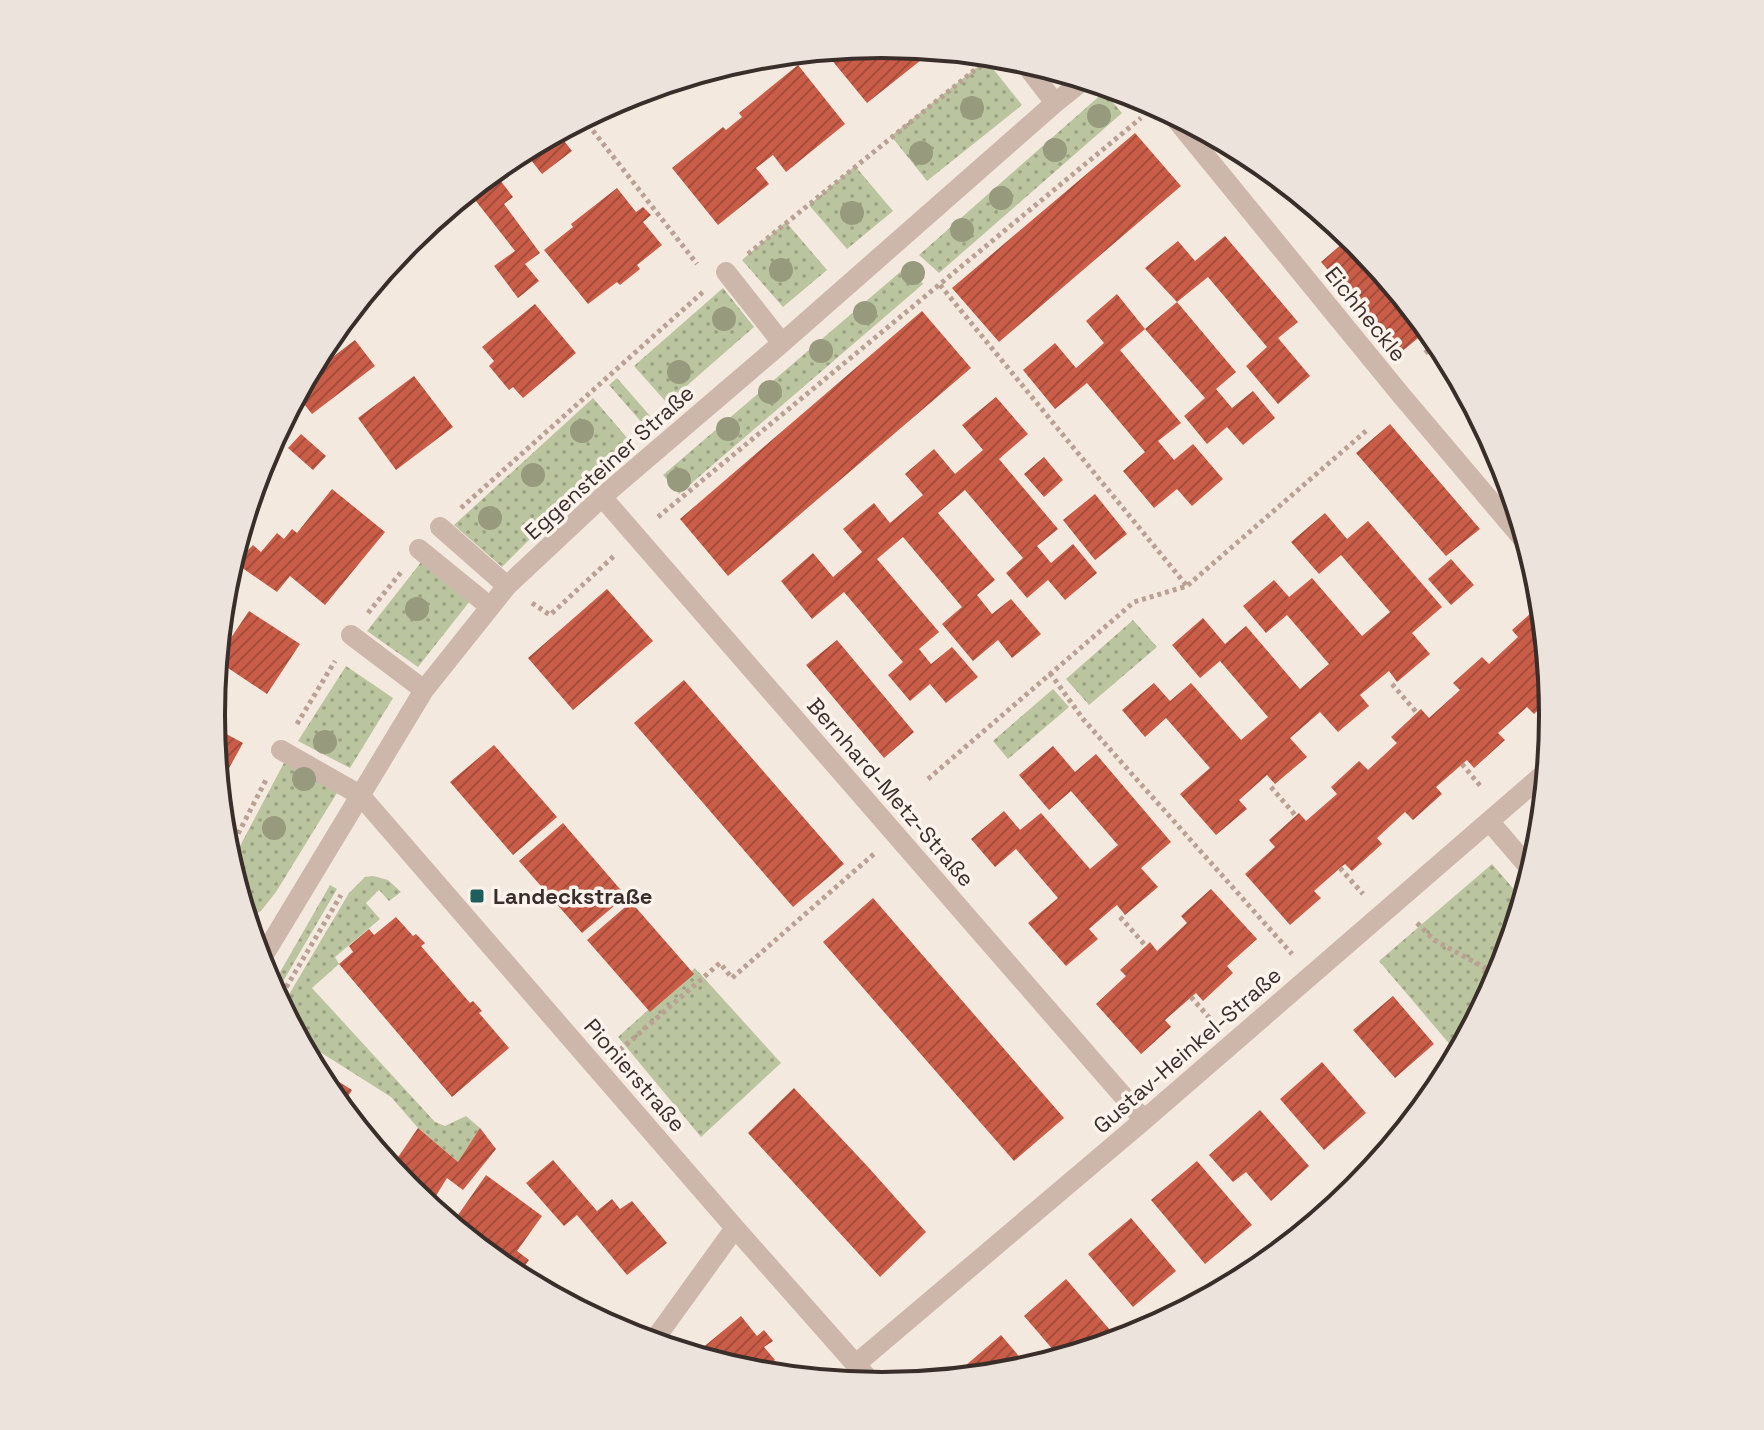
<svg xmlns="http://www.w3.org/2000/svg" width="1764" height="1430" font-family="'Space Grotesk',sans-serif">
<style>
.grass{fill:url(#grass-dots)}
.building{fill:url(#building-hatch)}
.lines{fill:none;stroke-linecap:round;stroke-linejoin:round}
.path{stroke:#b9a194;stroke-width:5;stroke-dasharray:4 4;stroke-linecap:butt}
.minor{stroke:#cdb7aa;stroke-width:20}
.tree{fill:#989a7d}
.poi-dot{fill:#1e5e5d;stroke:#fbf3ec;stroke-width:3}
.labels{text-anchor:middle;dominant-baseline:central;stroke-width:7;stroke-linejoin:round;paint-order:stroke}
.street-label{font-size:22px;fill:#3a2e2a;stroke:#fbf3ec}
.poi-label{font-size:22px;font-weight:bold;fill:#3a2e2a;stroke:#fbf3ec;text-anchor:start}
.rim{fill:none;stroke:#3a2e2a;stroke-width:4}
</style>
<defs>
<pattern id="grass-dots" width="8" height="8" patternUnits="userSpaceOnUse" patternTransform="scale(2)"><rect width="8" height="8" fill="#bac49e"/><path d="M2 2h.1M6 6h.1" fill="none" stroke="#98a081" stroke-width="1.8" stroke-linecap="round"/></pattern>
<pattern id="building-hatch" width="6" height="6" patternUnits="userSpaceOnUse" patternTransform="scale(2)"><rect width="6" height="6" fill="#ca5d48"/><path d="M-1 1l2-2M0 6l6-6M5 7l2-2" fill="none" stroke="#a54d3c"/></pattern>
</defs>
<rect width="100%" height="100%" fill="#f4e9df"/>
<path class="grass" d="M986 60 1022 105 927 181 891 136Z
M1104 92 1122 113 939 273 919 255Z
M855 166 893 211 847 249 809 205Z
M786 222 827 270 783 307 742 260Z
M906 267 923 284 679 494 663 475Z
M723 288 754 327 667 403 634 366Z
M617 378 651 417 643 424 609 385Z
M593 398 629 440 502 567 454 525Z
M422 561 470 601 418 667 367 631Z
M1133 620 1157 647 1089 705 1066 679Z
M346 666 393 698 350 768 298 741Z
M1053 689 1069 707 1008 759 993 741Z
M286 759 340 788 276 892 261 911 246 919 230 865Z
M1492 864 1524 901 1502 972 1458 1054 1379 961Z
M373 876 388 880 401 892 389 901 379 890 366 903 380 919 335 957 339 964 312 988 435 1122 445 1126 466 1116 480 1128 458 1162 418 1128 391 1097 298 1038 281 1008 349 893 365 877Z
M330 885 337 889 275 995 271 988Z
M695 968 781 1063 701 1137 618 1037Z"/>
<path class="building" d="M882 44 935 49 867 103 830 58 843 48Z
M798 65 845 124 786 172 773 155 756 168 769 184 718 225 672 168 723 127 726 130 742 117 739 113Z
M557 132 572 151 542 174 523 150Z
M1135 133 1181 186 999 342 952 288Z
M1210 133 1236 147 1228 154Z
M493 171 513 197 504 204 540 253 525 264 539 281 518 298 494 266 515 251 468 191Z
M617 188 636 212 643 207 651 215 643 222 662 245 637 265 640 269 620 285 617 282 588 304 544 250 573 227 571 224Z
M1225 236 1298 322 1278 338 1310 376 1278 404 1246 366 1267 347 1208 277 1177 302 1145 268 1178 241 1195 261Z
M1351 236 1429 329 1400 353 1321 262Z
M1117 294 1145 329 1120 350 1181 423 1158 441 1174 460 1193 444 1223 479 1192 506 1177 489 1154 508 1123 471 1145 452 1087 383 1055 409 1023 370 1055 343 1076 368 1104 343 1086 321Z
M1177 302 1236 372 1216 389 1232 408 1253 391 1275 418 1243 445 1227 427 1207 444 1184 416 1205 398 1145 329Z
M535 304 576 353 523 398 513 387 509 390 489 366 494 361 482 347Z
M922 311 971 368 728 576 680 519Z
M355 340 375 366 312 414 296 394 305 378Z
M414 376 453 427 396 470 358 418Z
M996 397 1028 434 999 459 1058 529 1037 546 1051 563 1073 544 1097 573 1065 600 1048 580 1027 598 1006 573 1023 558 965 490 938 513 995 580 977 595 992 614 1011 599 1041 634 1012 658 998 640 973 661 942 624 962 607 903 537 877 559 939 632 919 649 931 664 952 647 978 677 946 703 930 684 910 701 888 675 903 662 844 592 812 619 781 581 813 553 833 577 862 552 843 529 874 503 890 523 923 495 905 474 934 449 955 474 983 450 962 425Z
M1474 407 1493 442H1492L1467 413Z
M1390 424 1480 529 1446 556 1356 453Z
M301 434 326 456 313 470 288 448Z
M1044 457 1063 480 1044 497 1024 474Z
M332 489 385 532 325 605 290 576 277 592 231 560 236 543 247 551 253 545 261 552 277 533 284 539 292 529 297 533Z
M1095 494 1127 534 1095 560 1063 520Z
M1325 513 1347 539 1368 521 1442 607 1412 633 1430 654 1397 682 1389 671 1360 695 1369 706 1338 732 1320 712 1290 738 1307 757 1275 784 1267 775 1239 800 1247 809 1216 835 1180 794 1210 768 1166 718 1145 737 1122 710 1154 683 1170 701 1191 683 1241 740 1268 717 1220 661 1200 678 1172 645 1203 618 1225 644 1246 626 1300 689 1329 664 1287 615 1266 633 1243 606 1274 580 1289 597 1312 578 1362 636 1390 612 1341 555 1319 574 1291 542Z
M1451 559 1474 585 1451 605 1428 579Z
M607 589 653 641 573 710 528 658Z
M1542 603 1551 698 1534 714 1527 707 1498 733 1505 740 1474 768 1467 760 1436 787 1442 794 1413 820 1405 812 1377 838 1382 844 1352 871 1345 864 1340 868 1314 891 1321 898 1290 925 1245 874 1275 847 1269 840 1299 813 1306 821 1337 794 1331 787 1359 761 1368 770 1397 743 1391 737 1421 709 1429 718 1460 690 1453 683 1482 657 1489 664 1518 637 1512 630Z
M249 611 300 644 267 694 216 660Z
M837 640 914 732 884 758 806 665Z
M684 680 844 864 793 907 634 723Z
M211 714 223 721 219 730 243 743 218 788Z
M494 745 557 817 513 855 450 782Z
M1053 746 1075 772 1096 754 1171 842 1141 868 1158 887 1125 915 1117 905 1112 909 1089 929 1098 939 1066 966 1028 923 1058 898 1016 849 995 867 971 839 1004 811 1020 830 1041 813 1090 869 1118 845 1071 791 1049 810 1019 775Z
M563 823 626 896 582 933 519 861Z
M1211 889 1257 939 1227 966 1233 973 1203 1001 1196 993 1165 1020 1171 1027 1141 1054 1096 1004 1126 976 1120 970 1146 946 1150 942 1157 951 1187 923 1181 916Z
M873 898 1064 1118 1014 1161 823 942Z
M631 902 694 974 650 1012 587 940Z
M396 917 413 936 416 934 425 943 421 946 470 1003 473 1001 482 1011 479 1013 509 1048 452 1097 339 964 353 952 349 946 369 929 374 935Z
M1393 996 1434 1044 1395 1078 1353 1030Z
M1322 1062 1366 1113 1324 1150 1280 1099Z
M312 1065 352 1090 341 1108 324 1087Z
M794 1088 869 1168 926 1232 880 1277 748 1133Z
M1260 1110 1309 1166 1271 1201 1246 1172 1233 1182 1209 1155Z
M418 1128 458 1162 480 1128 496 1149 463 1190 447 1178 429 1207 407 1189 390 1169Z
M553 1160 597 1211 612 1199 620 1209 632 1201 667 1243 627 1275 577 1215 564 1226 526 1183Z
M1197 1161 1252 1225 1205 1264 1151 1200Z
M486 1175 542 1216 517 1251 529 1260 517 1277 509 1273 451 1225Z
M1131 1218 1176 1271 1133 1307 1088 1254Z
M1066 1279 1110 1330 1087 1351 1061 1359 1024 1316Z
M741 1316 757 1336 764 1330 773 1341 764 1347 775 1360 758 1374 711 1361 701 1349Z
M1001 1335 1029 1368 1012 1373 964 1378 958 1372Z"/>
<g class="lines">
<path class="path" d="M583 118 697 264
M748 254 992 56
M940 285 1187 586
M1425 353 1439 341
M461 508 704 291
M658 517 1141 118
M532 603 550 615 615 555
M368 613 402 571
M1050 673 1083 719 1292 954
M1392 684 1417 713
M297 724 335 661
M1462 764 1482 788
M928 779 1134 602 1187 586 1366 431
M1271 787 1296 816
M227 855 267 778
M1340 868 1363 894
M1120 917 1146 946
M1417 923 1434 940 1500 976
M1191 997 1214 1023
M278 1001 341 895
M620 1050 720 963 732 978 875 853"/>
<path class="minor" d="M1022 60 1055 103
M1169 111 1401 395 1528 545
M726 272 782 343
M602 497 1144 1120
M440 527 507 586
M419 549 489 606
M351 635 424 690
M281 750 360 795 735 1228 874 1385
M1489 821 1532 871
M259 963 424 690 507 586 602 497 782 343 1055 103 1085 79
M652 1343 735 1228
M856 1364 1144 1120 1547 771"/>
</g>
<g class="tree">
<circle cx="972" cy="108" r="12"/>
<circle cx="1099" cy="116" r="12"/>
<circle cx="1055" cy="150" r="12"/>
<circle cx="921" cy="153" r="12"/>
<circle cx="1001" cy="198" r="12"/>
<circle cx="852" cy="213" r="12"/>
<circle cx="962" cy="230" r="12"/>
<circle cx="781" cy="270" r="12"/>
<circle cx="913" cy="273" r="12"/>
<circle cx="865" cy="313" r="12"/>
<circle cx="724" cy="319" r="12"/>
<circle cx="821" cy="351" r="12"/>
<circle cx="679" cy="372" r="12"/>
<circle cx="770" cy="392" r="12"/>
<circle cx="728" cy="429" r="12"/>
<circle cx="582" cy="431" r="12"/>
<circle cx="533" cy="475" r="12"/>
<circle cx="679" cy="480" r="12"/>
<circle cx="490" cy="518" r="12"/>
<circle cx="417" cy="609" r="12"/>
<circle cx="325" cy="742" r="12"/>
<circle cx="304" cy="779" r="12"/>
<circle cx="274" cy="828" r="12"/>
</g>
<rect class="poi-dot" x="469" y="888" width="16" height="16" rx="4"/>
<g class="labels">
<g class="street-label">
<text transform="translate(1366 314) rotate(51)">Eichheckle</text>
<text transform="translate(609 462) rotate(-42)">Eggensteiner Straße</text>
<text transform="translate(891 792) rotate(49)">Bernhard-Metz-Straße</text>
<text transform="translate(1187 1050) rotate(-41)">Gustav-Heinkel-Straße</text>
<text transform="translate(635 1075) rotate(49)">Pionierstraße</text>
</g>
<g class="poi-label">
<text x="493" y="896">Landeckstraße</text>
</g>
</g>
<path d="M0 0H1764V1430H0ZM225 715a657 657 0 1 1 1314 0a657 657 0 1 1-1314 0Z" fill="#ece3dc" fill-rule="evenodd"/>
<path class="rim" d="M225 715a657 657 0 1 1 1314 0a657 657 0 1 1-1314 0Z"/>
</svg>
